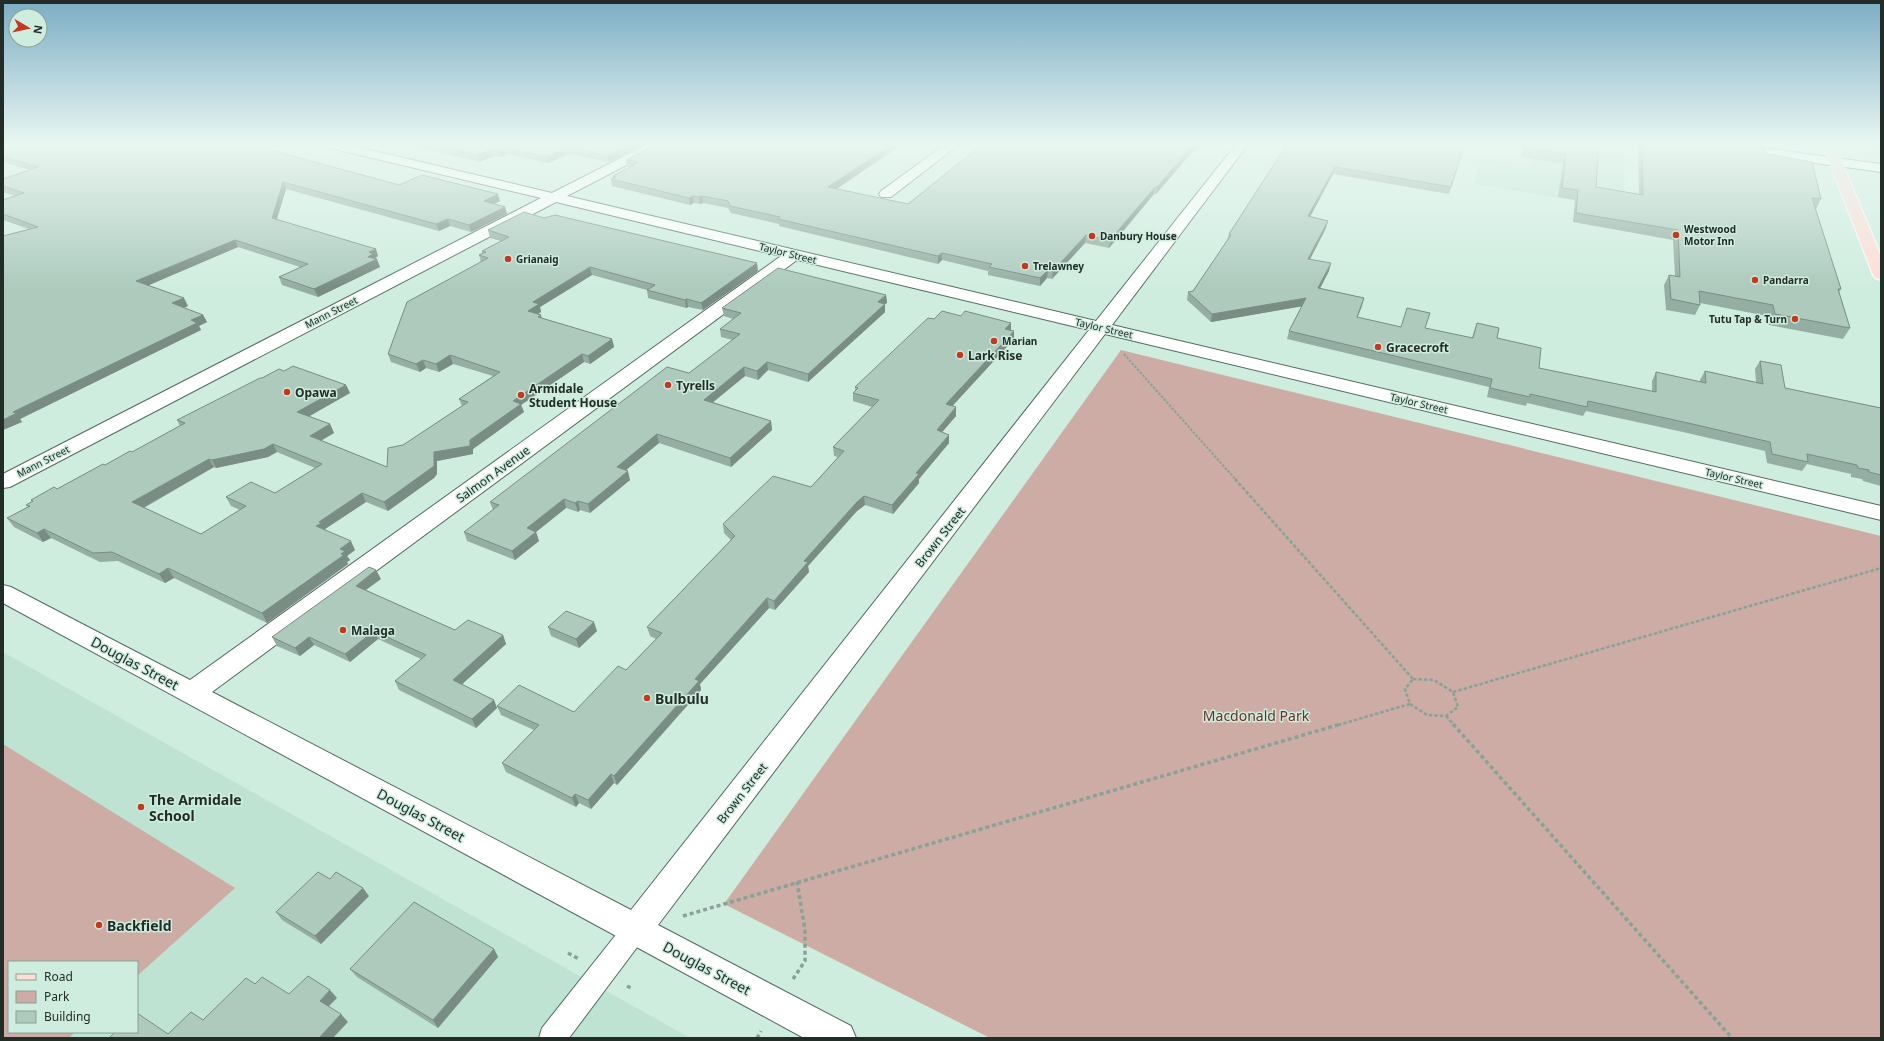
<svg xmlns="http://www.w3.org/2000/svg" width="1884" height="1041" font-family="'Noto Sans',sans-serif">
<style>
.built{fill:#bee3d2;fill-rule:evenodd}
.green{fill:#ccaca5}
.lines{fill:none;stroke-linecap:round;stroke-linejoin:round}
.lane-casing{stroke:#516b60;stroke-width:2}
.street-casing{stroke:#516b60;stroke-width:2}
.secondary-casing{stroke:#516b60;stroke-width:2}
.primary-casing{stroke:#fff;stroke-width:2}
.path-far3{stroke:#8aa196;stroke-width:1.5;stroke-dasharray:2 1.5;stroke-linecap:butt}
.path-far2{stroke:#8aa196;stroke-width:2;stroke-dasharray:2.5 1.5;stroke-linecap:butt}
.path-far1{stroke:#8aa196;stroke-width:2.5;stroke-dasharray:3.5 2;stroke-linecap:butt}
.path{stroke:#8aa196;stroke-width:3.5;stroke-dasharray:4 3;stroke-linecap:butt}
.lane{fill:#fff;fill-rule:evenodd}
.street{fill:#fff;fill-rule:evenodd}
.secondary{fill:#fff;fill-rule:evenodd}
.primary{fill:#feded7;fill-rule:evenodd}
.wall{fill:#95aea3;fill-rule:evenodd}
.shaded-wall{fill:#798d84}
.building{fill:#adcabd;stroke:#798d84;fill-rule:evenodd}
.poi-dot{fill:#c3391d;stroke:#cfeddf;stroke-width:1.5}
.labels{text-anchor:middle;dominant-baseline:central;stroke-width:3;stroke-linejoin:round;paint-order:stroke}
.far-poi-label{font-size:10px;font-weight:bold;fill:#222d28;stroke:#cfeddf;text-anchor:start}
.far-street-label{font-size:10px;fill:#222d28;stroke:#cfeddf}
.poi-label{font-size:12px;font-weight:bold;fill:#222d28;stroke:#cfeddf;text-anchor:start}
.street-label{font-size:12px;fill:#222d28;stroke:#cfeddf}
.near-street-label{font-size:14px;fill:#222d28;stroke:#cfeddf}
.near-poi-label{font-size:14px;font-weight:bold;fill:#222d28;stroke:#cfeddf;text-anchor:start}
.near-park-label{font-size:14px;fill:#693024;stroke:#cfeddf}
</style>
<rect width="100%" height="100%" fill="#cfeddf"/>
<path class="built" d="M1535 143H1625L1624 209 1474 184 1481 158 1530 166Z
M1758 143H1804L1805 147 1796 148Z
M1855 143H1881V160L1860 154Z
M3 652 690 1038H3ZM9 962H137V1032H9Z"/>
<path class="green" d="M1121 350 1881 536V1038H990L724 904Z
M3 744 235 888 137 976V962H9V1032H75L69 1038H3Z"/>
<g class="lines">
<g class="lane-casing">
<path id="lane" d="M635 918 644 922 647 930 644 938 569 1038H539L542 1028 626 922Z"/>
</g>
<g class="street-casing">
<path id="street" d="M320 143H340L552 193 650 143H665L663 146 567 196 1096 321 1237 143H1249L1112 325 1881 506V520L1105 334 658 925 851 1026 856 1038H804L3 603V585L11 587 190 680 781 256 556 202 10 487 3 488V474L541 198 322 146ZM797 260 1089 330 631 910 212 692Z
M947 143H961L891 197H881L879 194 881 191Z
M1698 143H1728L1836 158 1841 159 1843 162 1841 165 1836 166 1704 147 1700 146Z"/>
</g>
<g class="secondary-casing">
<path id="secondary" d="M1836 158 1881 164V172L1831 165 1829 162 1831 159Z"/>
</g>
<g class="primary-casing">
<path id="primary" d="M1822 143H1834L1881 256V280L1875 278 1873 275Z"/>
</g>
<path class="path-far3" d="M289 143 308 147"/>
<path class="path-far2" d="M1124 354 1236 480"/>
<path class="path-far1" d="M1235 479 1413 679
M1413 679 1434 680 1453 692 1458 707 1446 716 1427 715 1410 704 1405 689Z
M1453 692 1881 568
M1446 716 1454 725
M1338 725 1410 704"/>
<path class="path" d="M1453 724 1732 1038
M683 916 1341 724
M568 953 579 959
M793 979 805 961V930L797 882
M627 986 633 989
M757 1038 761 1031"/>
<use href="#lane" class="lane"/>
<use href="#street" class="street"/>
<use href="#secondary" class="secondary"/>
<use href="#primary" class="primary"/>
</g>
<path class="wall" d="M3 143 399 185 500 201 494 204 507 214 471 232 450 226 439 231 286 189 277 219 378 256 375 258 380 267 318 297 282 285 279 277 300 267 238 247 148 285 188 306 184 308 203 315 207 322 199 326 201 330 20 419 22 422 3 430V236L29 229 3 220V200L15 196 3 192V179L30 170 3 162Z
M406 143H647L609 162 569 154 548 163 507 154 501 157 493 156 480 162 409 145 408 143Z
M659 143H909L907 144 904 143 836 189 908 204 976 150V148L1108 143H1204L1196 151H1193L1156 194H1154L1109 248 1085 243 1052 279 1047 278 1040 286 988 275V271L942 260 938 264 779 226V224L731 213 728 208 703 203 700 204 694 203 690 205 612 186 611 179 613 178V176L630 167 627 166 626 160Z
M1283 143H1465L1449 194 1333 174 1310 217 1326 228 1310 259 1329 271 1320 288 1364 298 1357 318 1401 327 1425 328 1472 338 1474 331 1477 323 1539 368 1652 391V381L1656 372 1700 382V380L1705 371 1756 382 1755 369 1760 361 1785 388 1881 408V486L1863 481 1862 479 1851 477V474L1807 464 1802 471 1767 463 1765 451 1683 432 1586 411 1583 416 1527 403 1526 406 1487 397 1489 387 1287 339 1289 331 1302 306 1211 322 1187 300 1188 292 1193 291 1227 240 1229 234 1286 145H1282Z
M1489 143H1599L1596 187 1639 194 1638 143H1729L1766 154 1821 199 1816 209H1815L1841 289 1839 292 1850 328 1843 339 1769 325 1767 316 1700 303V305L1695 315 1666 310 1664 285 1669 275 1675 276 1673 240 1573 222 1575 200 1558 197 1563 163 1521 157 1523 148Z
M1736 143H1758L1757 145Z
M1863 143H1881V147L1864 144Z
M544 218 758 271 703 310 688 307 686 308 648 298 647 290 592 275 540 307 541 312 538 314 542 318 612 339 614 347 590 364 584 362 521 405 524 412 473 449V454L437 461V474L434 478 388 511 366 502 325 529 326 531 355 550 347 556 350 560 347 562 348 564 267 623 174 578 165 583 118 561 100 562 51 538 43 542 14 527 7 518 28 507 26 505 32 502 31 500 57 489 105 465 132 452 180 426 177 420 262 378 284 371 346 385 350 393 309 416 330 424 334 433 321 440 387 467 403 445 462 406 459 399 493 376 453 364 439 372 426 368 420 372 391 362 388 354 481 262 479 255 482 253V251L501 241 490 238 488 230ZM277 452 315 468 275 493 226 497 231 506 240 510 201 534 144 508 214 467 216 468 268 457Z
M886 295 887 303 885 304V312L883 314 808 382 768 370 758 380 745 376 713 402 771 421 772 430 731 467 659 443 626 470 630 480 590 513 580 510 578 512 566 508 536 532 539 541 515 560 467 541 464 532 493 510 490 502 689 373 733 340 721 337 720 329 733 319 724 316 722 308Z
M961 316 1011 323V330L1014 339 952 406 956 407V416L942 432 949 435V443L919 479V483L893 514 865 505 857 511 808 566 809 572 775 610 769 608 700 684 701 690 617 785 614 783 591 809 579 803 576 807 506 772 502 763 534 730 501 715 497 706 574 712 626 670 656 639 650 636 647 627 731 540 724 533 723 524 811 487 838 457 834 456 833 447 872 407 853 401V393L855 391V387L934 319Z
M381 579 366 590 455 630 503 635 506 644 462 684 494 700 497 708 476 728 399 690 395 681 421 659 378 639 350 662 314 645 300 656 277 646 272 637Z
M548 627 597 631 579 648 551 636Z
M330 879 369 896 321 944 282 920 276 912Z
M494 949 498 957 438 1028 357 977 350 969Z"/>
<path class="shaded-wall" d="M633 143H647L609 162 607 156Z
M895 143H904L829 194 828 187Z
M1199 143H1204L1196 151 1197 145Z
M1194 144 1193 151 1156 194 1157 187Z
M568 147 569 154 548 163 547 157Z
M505 148 507 154 501 157 499 151Z
M491 149 493 156 480 162 478 155Z
M1335 167 1333 174 1306 224 1308 216Z
M283 182 286 189 275 225 272 218Z
M1155 187 1154 194 1109 248 1110 240Z
M498 194 500 201 486 208 484 201Z
M693 196 694 203 690 205 689 198Z
M702 196 703 203 700 204 699 197Z
M505 207 507 214 471 232 469 225Z
M448 219 450 226 439 231 436 224Z
M1328 221 1326 228 1306 267 1308 259Z
M1086 235 1085 243 1052 279 1053 271Z
M235 240 238 247 140 289 136 281Z
M376 249 378 256 375 258 376 260 377 259 380 267 318 297 314 289 368 257 369 252Z
M942 253V260L938 264V256Z
M757 263 758 271 703 310 701 303Z
M1331 263 1329 271 1316 296 1318 288Z
M590 267 592 275 540 307 541 312 530 319 528 311 533 302Z
M1048 270 1047 278 1040 286V278Z
M886 295 887 303 885 304V312L883 314 808 382V374L878 302Z
M184 298 188 306 176 311 172 303Z
M1306 298 1304 306 1211 322 1212 314Z
M1364 298 1362 306 1354 326 1357 317Z
M687 299 688 307 686 308 685 300Z
M203 315 207 322 199 326 201 330 20 419 22 422 3 430V420L13 412 191 320Z
M541 315 543 323 538 317Z
M1011 323V331L1005 329Z
M1014 331V339L946 413V404Z
M612 339 614 347 590 364 588 356Z
M582 354 584 362 521 405 524 412 473 449V454L437 461V474L434 478 388 511 384 502 434 452 470 440 513 401Z
M450 355 453 364 439 372 436 364Z
M423 360 426 368 420 372 416 364Z
M767 362 768 370 758 380 757 371Z
M744 367 745 376 706 408 704 400Z
M346 385 350 393 301 421 297 412Z
M956 407V416L937 438V430Z
M771 421 772 430 731 467 730 458Z
M330 424 334 433 314 445 310 436Z
M657 434 659 443 619 476 617 467Z
M949 435V443L919 479V483L893 514 892 505 916 473Z
M273 444 277 452 268 457 216 468 212 460Z
M209 459 214 467 137 511 132 502Z
M628 471 630 480 590 513 588 504Z
M362 493 366 502 325 529 327 532 316 526 319 522Z
M864 496 865 505 857 511 808 566 809 572 775 610 774 601 804 561 857 502Z
M564 499 566 508 536 532 539 541 515 560 512 551 527 528Z
M578 501 580 510 578 512 575 503Z
M44 529 51 538 43 542 37 533Z
M351 541 355 550 347 556 350 560 347 562 348 564 267 623 262 613 340 549Z
M168 568 174 578 165 583 159 574Z
M376 570 381 579 360 594 356 586Z
M767 598 769 608 700 684 701 690 617 785 614 776 695 679Z
M594 622 597 631 579 648 576 639Z
M374 631 378 639 350 662 345 654Z
M503 635 506 644 457 689 453 680Z
M309 637 314 645 300 656 295 648Z
M494 700 497 708 476 728 472 719Z
M611 774 614 783 591 809 588 800Z
M575 794 579 803 576 807 572 798Z
M363 888 369 896 321 944 315 936Z
M494 949 498 957 438 1028 433 1020Z
M330 990 337 998 326 1009 320 1001Z
M341 1014 348 1022 333 1038H319Z"/>
<path class="building" d="M3 143H245L399 185 422 175 498 194 484 201 505 207 469 225 448 219 436 224 283 182 272 218 376 249 369 252 373 254 368 257 377 259 314 289 279 277 308 264 235 240 136 281 184 298 172 303 203 315 191 320 197 323 13 412 17 413 3 420V236L38 227 3 214V200L24 193 3 186V179L38 167 3 157Z
M423 143H633L607 156 568 147 547 157 505 148 499 151 491 149 478 155Z
M659 143H895L828 187 908 204 978 148H976L983 143H1199L1197 145 1194 144 1157 187H1155L1110 240 1086 235 1053 271 1048 270 1040 278 989 267 992 264 942 253 938 256 778 219 780 217 730 206 728 201 702 196 699 197 693 196 689 198 611 179 616 177 613 176 639 162 626 160Z
M1288 143H1465L1451 187 1335 167 1308 216 1328 221 1308 259 1331 263 1318 288 1364 298 1357 317 1401 327 1407 308 1430 313 1425 328 1473 338 1477 323 1499 328 1497 338 1541 348 1539 368 1656 392V372L1706 383 1705 371 1763 384 1760 361 1781 365 1785 388 1881 408V475L1869 472V470L1858 468 1857 465 1807 454 1808 462 1772 454 1770 442 1688 423 1588 401 1587 407 1530 394V397L1490 388 1492 379 1289 331 1306 298 1212 314 1188 292 1193 291 1231 235 1229 234Z
M1525 143H1599L1596 187 1643 195 1642 143H1729L1764 148 1766 154 1812 162 1821 199 1812 198 1841 289H1838L1850 328 1775 314 1773 305 1699 291 1700 305 1671 299 1669 275 1680 277 1678 230 1576 213 1578 190 1562 188 1566 154 1524 148Z
M524 212 544 218 555 215 757 263 701 303 687 299 685 300 647 290 655 285 590 267 533 302 539 304 528 311 541 315 538 317 612 339 588 356 582 354 513 401 521 404 470 440V446L434 452V466L430 469 384 502 362 493 319 522 322 523 316 526 351 541 340 549 345 551 341 554 344 555 262 613 168 568 159 574 112 552 93 553 44 529 37 533 7 518 30 506 26 505 33 501 31 500 54 487 57 489 103 464 105 465 130 451 132 452 185 423 177 420 260 378H262L279 369 284 371 293 366 346 385 297 412 330 424 310 436 387 467 388 448 403 445 468 402 459 399 500 372 450 355 436 364 423 360 416 364 388 354 407 302 488 258 479 255 486 252 482 251 509 237 488 230ZM273 444 322 464 275 493 251 482 226 497 246 506 201 534 132 502 209 459 212 460 264 449Z
M778 268 886 295 878 302 885 304 808 374 767 362 757 371 744 367 704 400 771 421 730 458 657 434 617 467 628 471 588 504 578 501 575 503 564 499 527 528 536 532 512 551 464 532 499 505 490 502 667 367 689 373 740 334 720 329 741 313 722 308Z
M942 311 961 316 965 311 1011 323 1005 329 1014 331 946 404 956 407 937 430 949 435 916 473 919 474 892 505 864 496 857 502 804 561 808 562 774 601 767 598 695 679 699 681 614 776 611 774 588 800 575 794 572 798 502 763 539 725 497 706 519 685 574 712 618 666 626 670 662 633 647 627 735 536 723 524 773 476 811 487 844 451 833 447 879 400 853 393 858 388 855 387 928 318 934 319Z
M369 567 376 570 356 586 455 630 468 620 503 635 453 680 494 700 472 719 395 681 426 655 374 631 345 654 309 637 295 648 272 637Z
M566 611 594 622 576 639 548 627Z
M318 872 330 879 336 872 363 888 315 936 276 912Z
M414 902 494 949 433 1020 350 969Z
M308 976 330 990 320 1001 341 1014 319 1038H109L115 1032H137V1013L168 1034 191 1012 203 1020 246 978 255 984 262 977 289 994Z"/>
<linearGradient id="sky" x2="0" y2="1"><stop stop-color="#7badc4"/><stop offset="0.5" stop-color="#e9f7f1"/><stop offset="1" stop-color="#e9f7f1" stop-opacity="0"/></linearGradient>
<rect width="1884" height="288" fill="url(#sky)"/>
<g class="poi-dot">
<circle cx="1676" cy="235" r="4"/>
<circle cx="1092" cy="236" r="4"/>
<circle cx="508" cy="259" r="4"/>
<circle cx="1025" cy="266" r="4"/>
<circle cx="1755" cy="280" r="4"/>
<circle cx="1795" cy="319" r="4"/>
<circle cx="994" cy="341" r="4"/>
<circle cx="1378" cy="347" r="4"/>
<circle cx="960" cy="355" r="4"/>
<circle cx="668" cy="385" r="4"/>
<circle cx="287" cy="392" r="4"/>
<circle cx="521" cy="395" r="4"/>
<circle cx="343" cy="630" r="4"/>
<circle cx="647" cy="698" r="4"/>
<circle cx="141" cy="807" r="4"/>
<circle cx="99" cy="925" r="4"/>
</g>
<g class="labels">
<g class="far-poi-label">
<text x="1684" y="229">Westwood<tspan x="1684" dy="12">Motor Inn</tspan></text>
<text x="1100" y="236">Danbury House</text>
<text x="516" y="259">Grianaig</text>
<text x="1033" y="266">Trelawney</text>
<text x="1763" y="280">Pandarra</text>
<text x="1787" y="319" text-anchor="end">Tutu Tap &amp; Turn</text>
<text x="1002" y="341">Marian</text>
</g>
<g class="far-street-label">
<text transform="translate(788 253) rotate(14)">Taylor Street</text>
<text transform="translate(331 312) rotate(-27)">Mann Street</text>
<text transform="translate(1104 328) rotate(13)">Taylor Street</text>
<text transform="translate(1419 403) rotate(13)">Taylor Street</text>
<text transform="translate(43 461) rotate(-27)">Mann Street</text>
<text transform="translate(1734 478) rotate(13)">Taylor Street</text>
</g>
<g class="poi-label">
<text x="1386" y="347">Gracecroft</text>
<text x="968" y="355">Lark Rise</text>
<text x="676" y="385">Tyrells</text>
<text x="529" y="388">Armidale<tspan x="529" dy="14">Student House</tspan></text>
<text x="295" y="392">Opawa</text>
<text x="351" y="630">Malaga</text>
</g>
<g class="street-label">
<text transform="translate(493 474) rotate(-36)">Salmon Avenue</text>
<text transform="translate(940 537) rotate(-52)">Brown Street</text>
<text transform="translate(742 793) rotate(-52)">Brown Street</text>
</g>
<g class="near-street-label">
<text transform="translate(135 663) rotate(28)">Douglas Street</text>
<text transform="translate(421 815) rotate(28)">Douglas Street</text>
<text transform="translate(707 968) rotate(28)">Douglas Street</text>
</g>
<g class="near-poi-label">
<text x="655" y="698">Bulbulu</text>
<text x="149" y="799">The Armidale<tspan x="149" dy="16">School</tspan></text>
<text x="107" y="925">Backfield</text>
</g>
<g class="near-park-label">
<text x="1256" y="715">Macdonald Park</text>
</g>
</g>
<rect width="1884" height="1041" fill="none" stroke="#222d28" stroke-width="8"/>
<rect x="8" y="961" width="130" height="72" fill="#cfeddf" stroke="#8aa096"/>
<rect x="16" y="974" width="20" height="6" fill="#feded7" stroke="#8aa096"/>
<text x="44" y="981" font-size="12" fill="#222d28">Road</text>
<rect x="16" y="991" width="20" height="12" fill="#ccaca5" stroke="#8aa096"/>
<text x="44" y="1001" font-size="12" fill="#222d28">Park</text>
<rect x="16" y="1011" width="20" height="12" fill="#adcabd" stroke="#8aa096"/>
<text x="44" y="1021" font-size="12" fill="#222d28">Building</text>
<g transform="translate(28 28) rotate(99)"><circle r="19" fill="#cfeddf" stroke="#8aa096"/>
<path d="M0-3L7 15L0 10L-7 15Z" fill="#c3391d"/>
<text y="-6" font-size="11" font-weight="bold" text-anchor="middle" fill="#222d28">N</text>
</g>
</svg>
